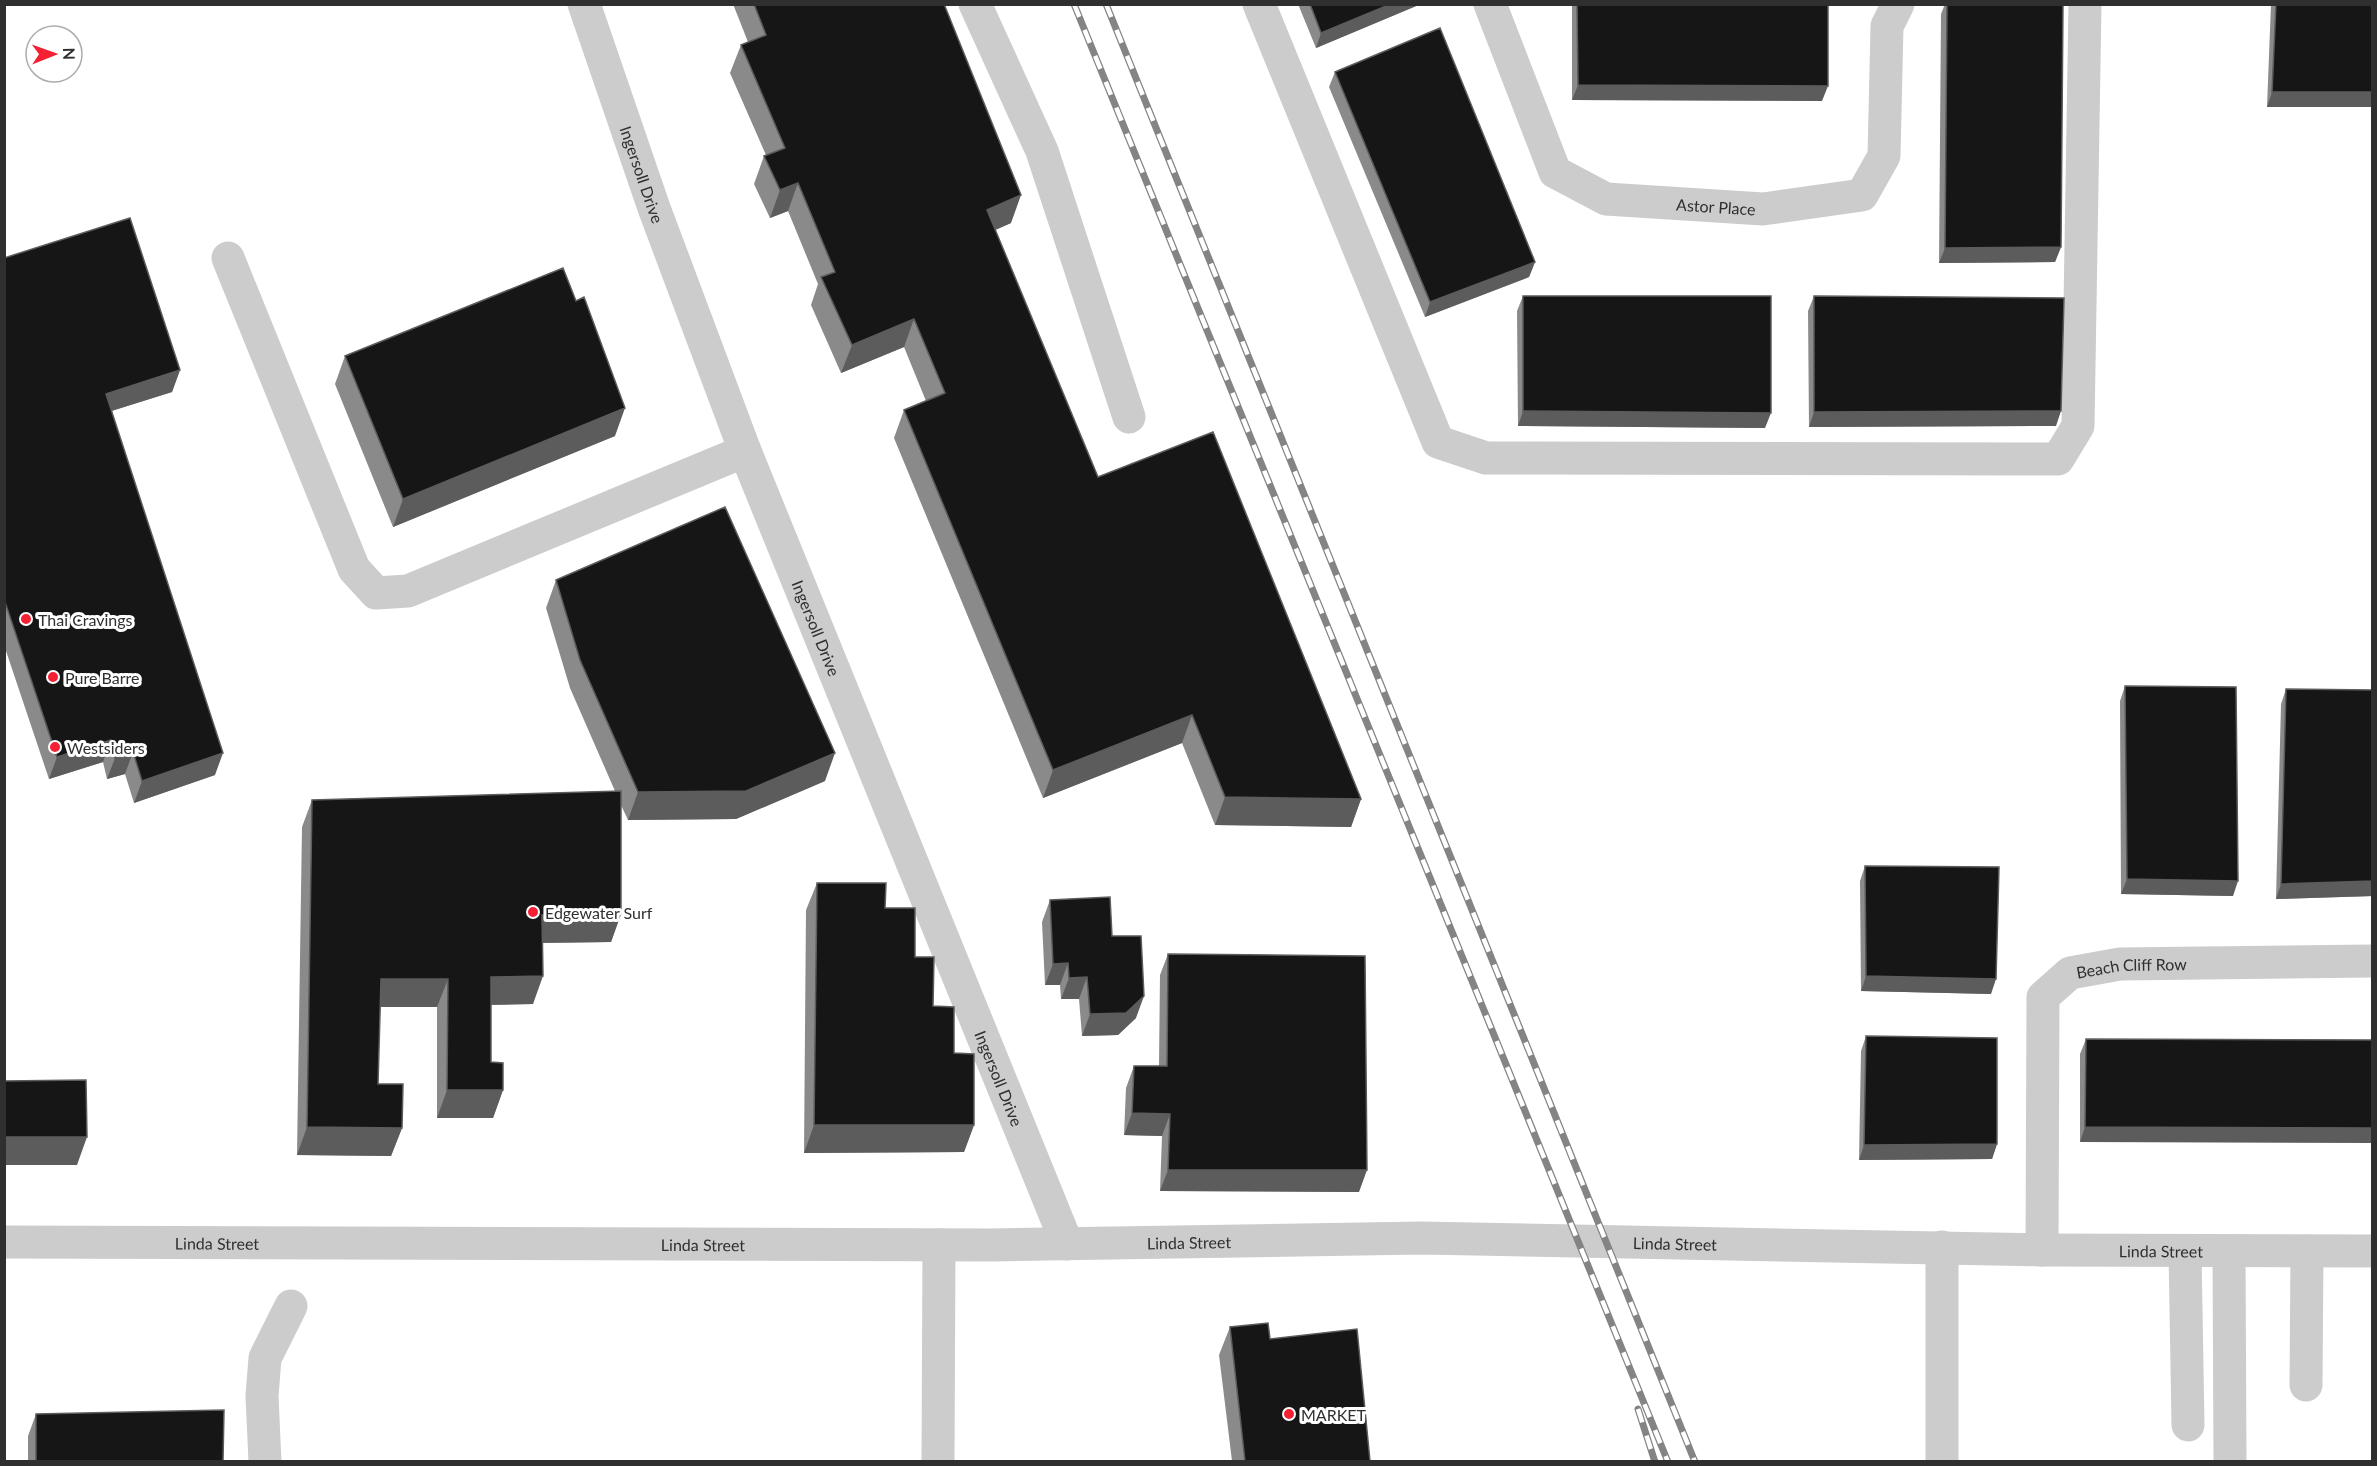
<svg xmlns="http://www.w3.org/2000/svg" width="2377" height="1466" font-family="Lato,sans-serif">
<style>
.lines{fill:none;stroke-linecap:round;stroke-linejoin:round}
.minor{stroke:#ccc;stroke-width:33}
.rail-casing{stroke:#848484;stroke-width:7}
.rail{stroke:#fff;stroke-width:4.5;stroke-dasharray:14;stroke-linecap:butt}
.wall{fill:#8a8a8a}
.shaded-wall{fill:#5c5c5c}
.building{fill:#161616;stroke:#5c5c5c;stroke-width:1.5}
.poi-dot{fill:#f62033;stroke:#fff;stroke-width:2}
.labels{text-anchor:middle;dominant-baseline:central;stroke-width:6;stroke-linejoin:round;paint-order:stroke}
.street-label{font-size:16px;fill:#2f2f2f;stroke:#fff}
.poi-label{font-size:16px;fill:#2f2f2f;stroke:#fff;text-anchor:start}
</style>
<rect width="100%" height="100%" fill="#fff"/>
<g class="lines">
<g class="minor">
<path id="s1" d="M584 4 654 208 745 451 1067 1244"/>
<path d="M975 4 1042 151 1129 417"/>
<path d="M1259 4 1438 442 1486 458 2058 459 2078 426 2085 4"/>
<path id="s2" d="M1490 4 1555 172 1606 199 1763 209 1862 195 1884 156 1887 26 1898 4"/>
<path d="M228 258 354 569 376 593 408 591 745 451"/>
<path id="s3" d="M4 1242 992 1245 1422 1238 2042 1250 2372 1251"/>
<path id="s4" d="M2042 1250 2043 997 2070 973 2120 964 2372 961"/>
<path d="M2185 1251 2188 1425"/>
<path d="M2229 1251 2230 1462"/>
<path d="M2306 1385 2307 1251"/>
<path d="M265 1462 262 1396 265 1358 291 1306"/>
<path d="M938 1462 939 1245"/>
<path d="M1942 1462V1247"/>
</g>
<g class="rail-casing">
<path id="rail" d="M1074 4 1668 1462
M1106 4 1695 1462
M1638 1409 1655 1462"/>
</g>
<use href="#rail" class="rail"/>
</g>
<path class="wall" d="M733 4H944L1011 223 995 230 1098 477 1361 799 1351 827 1215 825 1182 743 1043 798 894 438 904 410 926 401 904 347 841 373 811 305 818 284 788 211 770 218 754 184 764 156 766 155 730 73 741 45 748 42Z
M1298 4H1421L1316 48Z
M1572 4H1828L1822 101 1572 100Z
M1945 4H2063L2061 247 2055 262 1939 263 1941 14Z
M2271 4H2373V107H2267Z
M1335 72 1535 262 1529 277 1425 317 1329 87Z
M4 258 180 370 172 392 112 411 215 775 134 803 125 774 107 779 103 762 49 779 4 645Z
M1523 296 1765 428 1518 426 1517 311Z
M1814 296 2056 426 1809 427 1808 311Z
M345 356 615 436 393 527 335 384Z
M556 580 825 781 736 819 628 820 621 805V914L611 942 542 943 533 1004 491 1005V1062L503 1090 493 1118H437V1007H380L378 1084 402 1128 391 1156 297 1155 302 827 312 800 615 791 570 688 546 608Z
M2125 686 2233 896 2121 894 2120 701Z
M2286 689 2373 690V896L2276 899 2281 704Z
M1865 866 1991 994 1861 991 1860 881Z
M817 883 915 957 933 1006 954 1053 974 1125 964 1152 804 1153 806 910Z
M1050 900 1112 936 1136 1018 1118 1035 1082 1036 1079 999H1061L1060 985H1045L1042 922Z
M1168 954 1359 1192 1160 1191 1162 1136 1124 1135 1126 1088 1134 1066H1159L1160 975Z
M1866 1036 1997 1144 1992 1159 1859 1160 1861 1051Z
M2086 1039 2373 1040 2080 1142V1054Z
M1230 1327 1270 1339 1370 1461H1232L1219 1355Z
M36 1414 223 1461H28V1436Z"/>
<path class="shaded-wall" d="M1391 4H1421L1316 48 1321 33Z
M1578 85 1828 86 1822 101 1572 100Z
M2272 92H2373V107H2267Z
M798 183 788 211 770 218 780 190Z
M1021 195 1011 223 977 238 987 210Z
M2061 247 2055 262 1939 263 1945 248Z
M1535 262 1529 277 1425 317 1430 302Z
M914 319 904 347 841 373 852 345Z
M180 370 172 392 98 415 106 394Z
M625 408 615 436 393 527 403 499Z
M1523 411 1771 413 1765 428 1518 426Z
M2061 411 2056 426 1809 427 1814 412Z
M1192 715 1182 743 1043 798 1053 770Z
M111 740 103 762 49 779 57 757Z
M133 752 125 774 107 779 115 758Z
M223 753 215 775 134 803 142 781Z
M835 753 825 781 736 819 628 820 638 792Z
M1225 797 1361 799 1351 827 1215 825Z
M2127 879 2238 881 2233 896 2121 894Z
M2373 881V896L2276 899 2281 884Z
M621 914 611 942 532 943 542 915Z
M1068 963 1060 985H1045L1053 964Z
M543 976 533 1004 481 1005 491 977Z
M1866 976 1996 979 1991 994 1861 991Z
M1087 977 1079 999H1061L1069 978Z
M381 979H448L437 1007H370Z
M1144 996 1136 1018 1118 1035 1082 1036 1090 1014Z
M447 1090H503L493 1118H437Z
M1132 1113 1170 1114 1162 1136 1124 1135Z
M814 1125H974L964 1152 804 1153Z
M307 1127 402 1128 391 1156 297 1155Z
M2085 1127 2373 1128V1143L2080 1142Z
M4 1137H87L77 1165H4Z
M1997 1144 1992 1159 1859 1160 1864 1145Z
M1168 1170H1367L1359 1192 1160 1191Z"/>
<path class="building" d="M754 4H944L1021 195 987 210 1098 477 1213 432 1361 799 1225 797 1192 715 1053 770 904 410 945 393 914 319 852 345 821 277 835 272 798 183 780 190 764 156 785 148 741 45 766 35Z
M1310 4H1391L1321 33Z
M1577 4H1828V86L1578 85Z
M1947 4H2063L2061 247 1945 248Z
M2276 4H2373V92H2272Z
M1440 28 1535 262 1430 302 1335 72Z
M130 218 180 370 106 394 223 753 142 781 133 752 115 758 111 740 57 757 4 599V258Z
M563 268 576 301 584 297 625 408 403 499 345 356Z
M1523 296H1771V413L1523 411Z
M1814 296 2064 298 2061 411 1814 412Z
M725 507 835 753 746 791 638 792 580 660 556 580Z
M2125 686 2236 687 2238 881 2127 879Z
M2286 689 2373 690V881L2281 884Z
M621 791V914L542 915 543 976 491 977V1062L503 1063V1090H447L448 979H381L378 1084H403L402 1128 307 1127 312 800Z
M1865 866 1999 867 1996 979 1866 976Z
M817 883H886L885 908H915V957H934L933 1006 954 1007V1053L974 1054V1125H814Z
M1110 897 1112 936H1141L1144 996 1126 1013 1090 1014 1087 977 1069 978 1068 963 1053 964 1050 900Z
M1168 954 1365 956 1367 1170H1168L1170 1114 1132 1113 1134 1066H1167Z
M1866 1036 1997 1038V1144L1864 1145Z
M2086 1039 2373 1040V1128L2085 1127Z
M86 1080 87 1137H4V1081Z
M1268 1323 1270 1339 1357 1329 1370 1461H1245L1230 1327Z
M224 1410 223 1461H36V1414Z"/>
<g class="poi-dot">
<circle cx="26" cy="619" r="6"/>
<circle cx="53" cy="677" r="6"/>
<circle cx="55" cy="747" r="6"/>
<circle cx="533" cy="912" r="6"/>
<circle cx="1289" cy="1414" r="6"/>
</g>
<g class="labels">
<g class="street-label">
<text stroke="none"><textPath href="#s1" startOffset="180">Ingersoll Drive</textPath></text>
<text stroke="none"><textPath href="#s2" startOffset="348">Astor Place</textPath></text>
<text stroke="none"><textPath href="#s1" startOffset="666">Ingersoll Drive</textPath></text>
<text stroke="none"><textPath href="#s4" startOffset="351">Beach Cliff Row</textPath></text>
<text stroke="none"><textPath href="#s1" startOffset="1152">Ingersoll Drive</textPath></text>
<text stroke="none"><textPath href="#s3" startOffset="1671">Linda Street</textPath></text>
<text stroke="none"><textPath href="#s3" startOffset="1185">Linda Street</textPath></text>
<text stroke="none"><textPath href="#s3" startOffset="213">Linda Street</textPath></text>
<text stroke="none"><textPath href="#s3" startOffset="699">Linda Street</textPath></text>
<text stroke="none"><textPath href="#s3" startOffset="2157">Linda Street</textPath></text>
</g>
<g class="poi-label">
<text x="38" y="619">Thai Cravings</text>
<text x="65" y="677">Pure Barre</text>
<text x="67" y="747">Westsiders</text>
<text x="545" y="912">Edgewater Surf</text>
<text x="1301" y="1414">MARKET</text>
</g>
</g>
<rect width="2377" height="1466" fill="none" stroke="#2f2f2f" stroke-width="12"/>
<g transform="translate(54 54) rotate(89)"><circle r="28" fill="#ffffff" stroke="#acacac" stroke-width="1.5"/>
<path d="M0-4.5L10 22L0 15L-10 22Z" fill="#f62033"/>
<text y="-9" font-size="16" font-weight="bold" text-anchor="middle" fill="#2f2f2f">N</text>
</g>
</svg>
